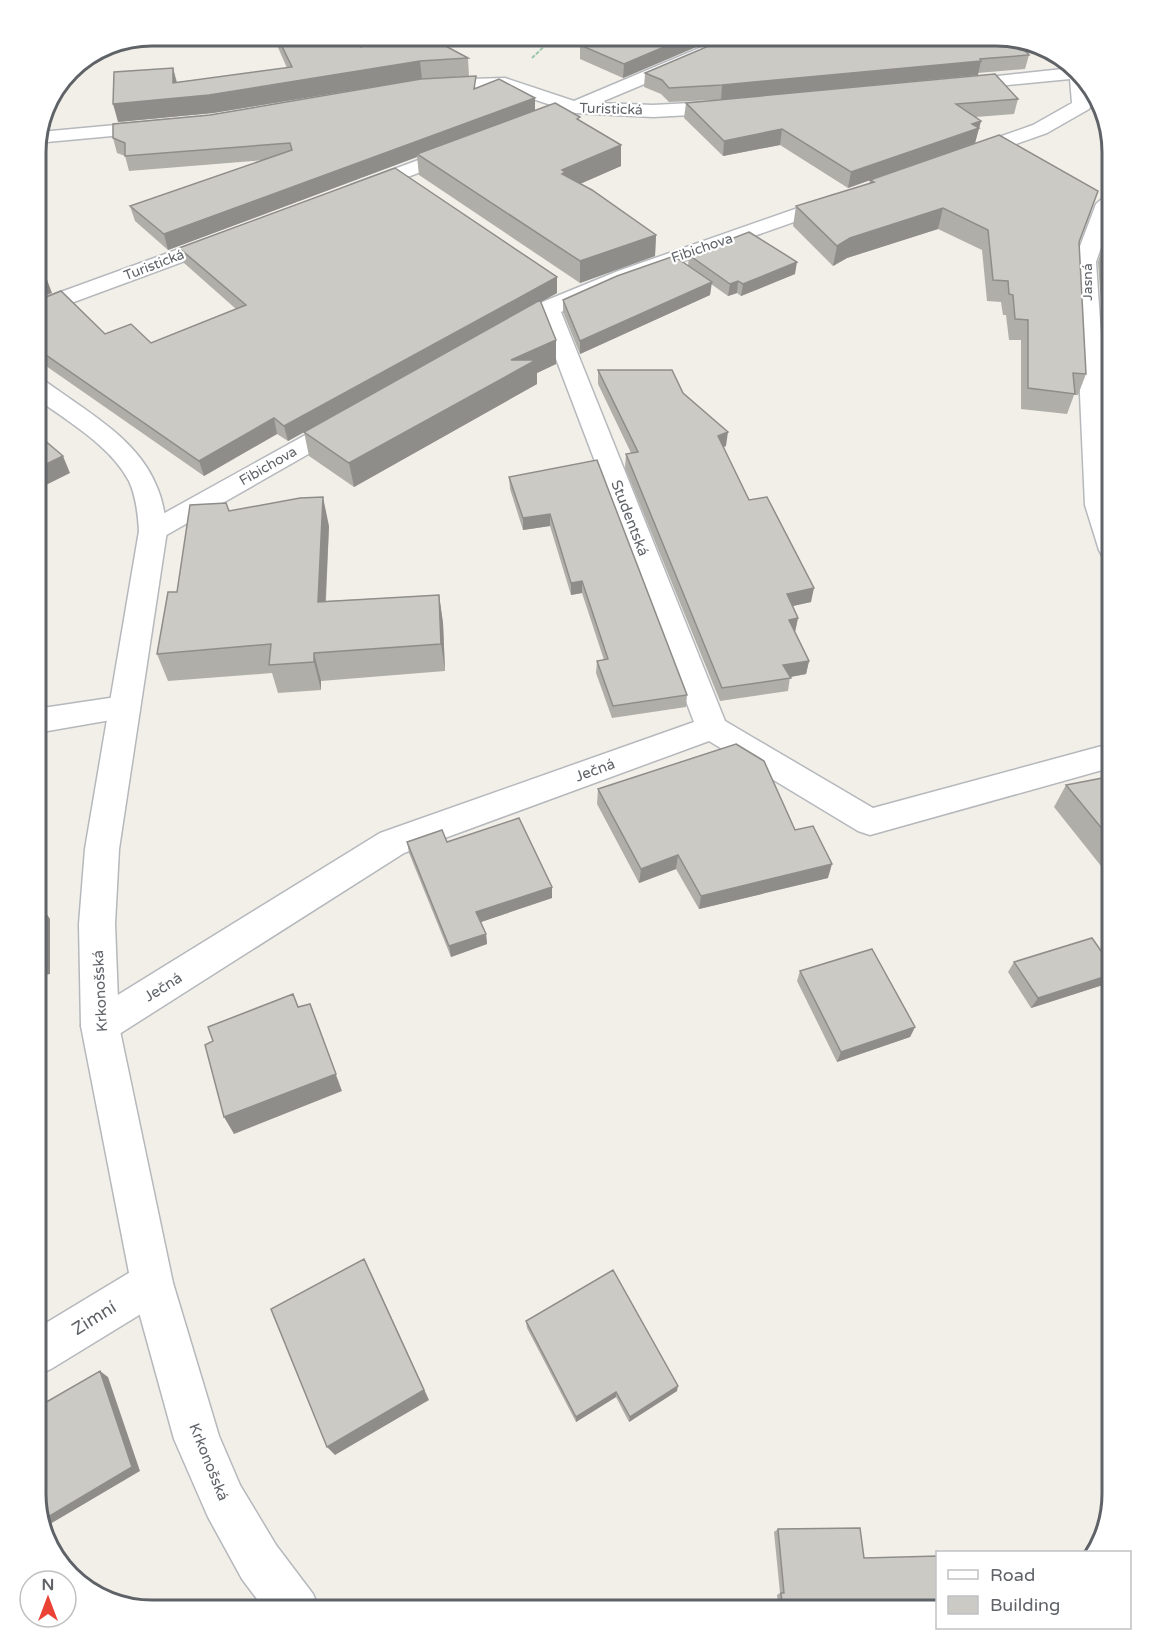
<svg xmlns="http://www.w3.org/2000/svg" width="1149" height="1647" font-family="'Varela Round',sans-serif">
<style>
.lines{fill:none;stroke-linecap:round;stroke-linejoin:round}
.minor-casing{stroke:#b5b8bc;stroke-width:3}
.tertiary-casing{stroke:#b5b8bc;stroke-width:3}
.path{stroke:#9cc7a9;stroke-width:2;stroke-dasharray:4 1.5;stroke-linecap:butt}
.minor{fill:#fff;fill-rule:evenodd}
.tertiary{fill:#fff;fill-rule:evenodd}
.wall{fill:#afaea9}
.shaded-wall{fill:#8f8d8a}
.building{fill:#cccac5;stroke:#8f8d8a;stroke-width:1.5}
.labels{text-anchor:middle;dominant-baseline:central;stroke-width:4.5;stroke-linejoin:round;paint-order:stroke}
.far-street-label{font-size:14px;fill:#5f6368;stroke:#fff}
.street-label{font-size:15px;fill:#5f6368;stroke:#fff}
.near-street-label{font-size:18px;fill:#5f6368;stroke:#fff}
.rim{fill:none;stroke:#5f6368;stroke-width:3}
</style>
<rect width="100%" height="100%" fill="#f1efe8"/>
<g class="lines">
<g class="minor-casing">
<path id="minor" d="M728 36H752L749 40 599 103 653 105 730 101 737 103 739 107 737 111 730 113 653 117 575 113 503 89 432 90 426 89 423 85 426 81 432 80 505 78 574 101Z
M1072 68 1089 85 1091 105 1089 109 1047 133 973 159H959L956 155 959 151 1033 125 1072 103 1070 79 958 90 952 89 949 85 952 81Z
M159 121 166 123 169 127 166 131 36 143 40 132Z
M459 145 466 147 469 151 466 155 365 193H351L348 189 351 185Z
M1113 193V213L1096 262 1113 510V559L1103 557 1099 550 1085 505 1074 262 1096 204 1106 195Z
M835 195 842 197 845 201 842 205 675 264 561 312 725 721 873 808 1113 743V767L870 835 858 831 709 741 404 853 113 1038 100 1043 87 1038 81 1026 87 1014 380 833 694 722 542 322 513 337 505 339 497 337 493 332 497 327 540 303 618 271Z
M223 233 231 234 234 239 231 244 36 316V301Z
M345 415 354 418 357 423 354 428 163 537 153 540 143 537 139 531 143 525 336 418Z
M123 696 134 700 138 708 134 716 36 733V709Z
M152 1262 167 1268 173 1283 167 1298 51 1369 36 1376V1329L137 1268Z"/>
</g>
<g class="tertiary-casing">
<path id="tertiary" d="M36 379 45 381C84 410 137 438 156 485 163 500 165 516 167 531L119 849 115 924 119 1026 173 1283 219 1436 240 1485 276 1545 313 1594 320 1611H266L242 1579 208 1517 174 1439 131 1283 81 1026 79 924 85 849 139 531C138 514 136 496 129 481 110 445 67 421 36 398Z"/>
</g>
<path class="path" d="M532 58 555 36"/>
<use href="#minor" class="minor"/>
<use href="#tertiary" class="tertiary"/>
</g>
<path class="wall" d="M273 36H339L361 47 468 58 469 76 422 79 477 88 535 110 580 121 621 145V166L580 184 656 235 655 256 580 283 419 175 417 157 168 250 135 221 130 206 264 160 129 171 125 156 117 153 113 138 210 115 410 81 213 113 118 122 173 68 177 82 287 68Z
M722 36 623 78 580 59V45Z
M1029 55 1025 69 978 73V75L793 93 1018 99 1014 114 976 117 981 121 975 143 1091 212 1079 243 1086 374 1078 395H1074L1067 414 1021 409V340H1009L1006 315H1003L1001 302 987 301 982 250 938 229 847 258 833 266 793 226 796 206 869 184 870 180 848 188 780 145 723 156 684 118 686 103 714 100 669 102 661 94 644 87 645 73Z
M1113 215V399H1108L1098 262Z
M179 248 557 293 541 302 556 364 537 373V384L354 487 309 456 304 432 288 441 277 434 204 476 36 359V301L105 334 151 343 236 309 184 263Z
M689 255 795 274 741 296 737 293 728 296 711 284 710 295 580 354 563 312V300L688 266Z
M598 370 683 393 726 446 723 447 749 500 811 602 792 606 798 618 795 632 809 661 806 674 790 677 788 691 720 701 625 468 626 454 631 453 598 384Z
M597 460 687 695 686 707 612 718 596 673 597 661 604 660 582 593 571 595 550 526 523 530 510 489 509 477Z
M229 511 329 526 326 601 439 595 443 623 445 671 321 681V690L278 693 272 673 168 681 157 654Z
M1113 776V868L1105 871 1054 807 1066 785Z
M598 789 828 878 699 909 676 869 639 883 597 804Z
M407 842H447L552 887V898L481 922 486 934 487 944 451 957 409 853Z
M1014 962 1109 983 1031 1008 1008 972Z
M800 971 915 1027 910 1037 837 1062 797 981Z
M526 1321 677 1391 629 1422 616 1397 576 1422 527 1328Z
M778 1529 864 1558 938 1611H779L777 1595 780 1593 774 1532Z"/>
<path class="shaded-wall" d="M690 36H722L623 78 624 64Z
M420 61 422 79 213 113 118 122 113 104 173 83V68L177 85Z
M981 61 978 75 721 100 722 85Z
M535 98V113L417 154V157L168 250 164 234Z
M981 121 975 143 848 188 851 172 972 124Z
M782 129 780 145 723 156 724 141Z
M621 145V166L566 190 562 170Z
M943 208 938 229 847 258 833 266 837 246 850 238Z
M656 235 655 256 580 283V261Z
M797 262 795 274 741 296 743 284Z
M46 277 52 293 36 299V281Z
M557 277V293L288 441 284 426Z
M738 281 737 293 728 296 730 284Z
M712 282 710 295 580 354V341Z
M556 340V364L537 373V384L354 487 349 463 511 360Z
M274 418 277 434 204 476 199 461Z
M728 432 726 446 716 450 718 436Z
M63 456 70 473 36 490V469Z
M323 497 329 526 324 630 318 602Z
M550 514V526L523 530V518Z
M582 581V593L571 595V583Z
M814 588 811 602 784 608 787 594Z
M439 595 443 623 445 671 441 644Z
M798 618 795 632 786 633 789 620Z
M314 653 321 681V690L314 662Z
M809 661 806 674 780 679 783 665Z
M678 855 676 869 639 883 641 869Z
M1113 860V868L1105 871Z
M832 864 828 878 699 909 701 896Z
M552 887V898L478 923 476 912Z
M43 908 50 919V974L36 977V965Z
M486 934 487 944 451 957 449 946Z
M1113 974V978L1109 983 1031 1008 1038 998Z
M310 1004 342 1091 234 1134 224 1117Z
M915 1027 910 1037 837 1062 841 1052Z
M36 1042 45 1106 36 1109Z
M371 1273 429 1400 335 1455 327 1447Z
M100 1371 108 1377 140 1471 45 1527 43 1520Z
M678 1386 677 1391 629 1422 630 1417Z
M616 1392V1397L576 1422V1417Z"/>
<path class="building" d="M277 36H339L361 47 365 36H427L468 58 420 61 209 95 113 104 114 72 173 68V83L292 67Z
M601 36H690L624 64 580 45Z
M732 36H1004L1014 39 1029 55 980 59 981 61 722 85 669 88 662 80 645 73Z
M995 74 1018 99 956 104 981 121 972 124 979 128 851 172 782 129 724 141 686 103Z
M476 76 474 89 499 79 535 98 164 234 130 206 292 150 290 143 125 156V143L113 138V124L210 115 421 79Z
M555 103 580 117 577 119 621 145 562 170 565 172 562 174 592 190 656 235 580 261 417 154Z
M999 135 1098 191 1079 242 1086 374 1073 373 1075 394 1028 388V320L1015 319 1013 295 1009 294 1008 281 993 280 988 230 943 208 850 238 837 246 796 206 874 182 870 180Z
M395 168 557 277 284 426 274 418 199 461 36 348V301L61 291 105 334 131 324 151 343 246 305 179 248Z
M1113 217V386L1103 250Z
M749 232 797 262 743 284 738 281 730 284 689 255Z
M674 256 712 282 580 341 563 300 617 276Z
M36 268 46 277 36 281Z
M540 300 556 340 511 360H536L349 463 304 432Z
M598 370H672L683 393 728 432 718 436 749 500 767 497 814 588 787 594 798 618 789 620 809 661 783 665 791 678 722 688 626 454 638 452Z
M36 433 63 456 36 469Z
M597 460 687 695 613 706 597 661 608 659 582 581 571 583 550 514 523 518 509 477Z
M323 497 318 602 439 595 441 644 314 653V662L269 665 271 644 157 654 168 592H177L190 505 226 503 229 511 300 498Z
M736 744 764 761 795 830 813 826 832 864 701 896 678 855 641 869 598 789Z
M1113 776V842L1066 785Z
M519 818 552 887 476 912 486 934 449 946 407 842 442 830 447 842Z
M43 908 42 963 36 965V910Z
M1092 938 1113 968V974L1038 998 1014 962Z
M872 949 915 1027 841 1052 800 971Z
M293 994 298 1007 310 1004 336 1074 224 1117 205 1045 213 1041 208 1027Z
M364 1259 424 1390 327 1447 271 1309Z
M613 1270 678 1386 630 1417 616 1392 576 1417 526 1321Z
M100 1371 132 1467 43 1520 36 1495V1408Z
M860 1528 864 1558 938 1556V1611H783L781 1593H784L778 1529Z"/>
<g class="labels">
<g class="far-street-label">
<text transform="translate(611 109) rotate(2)">Turistická</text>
<text transform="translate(702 248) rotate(-19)">Fibichova</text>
<text transform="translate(154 265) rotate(-21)">Turistická</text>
<text transform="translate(1087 282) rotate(-90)">Jasná</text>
<text transform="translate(268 466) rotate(-30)">Fibichova</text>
</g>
<g class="street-label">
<text transform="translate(630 518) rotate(69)">Studentská</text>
<text transform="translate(595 770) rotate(-20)">Ječná</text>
<text transform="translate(163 987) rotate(-32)">Ječná</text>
<text transform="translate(100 991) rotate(-93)">Krkonošská</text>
<text transform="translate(209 1462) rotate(68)">Krkonošská</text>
</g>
<g class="near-street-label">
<text transform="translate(94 1318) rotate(-32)">Zimní</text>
</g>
</g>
<path d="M0 0H1149V1647H0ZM152 46H996A106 106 0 0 1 1102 152V1494A106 106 0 0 1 996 1600H152A106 106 0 0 1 46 1494V152A106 106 0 0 1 152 46Z" fill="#fff" fill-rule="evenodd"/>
<path class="rim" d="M152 46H996A106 106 0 0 1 1102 152V1494A106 106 0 0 1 996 1600H152A106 106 0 0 1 46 1494V152A106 106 0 0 1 152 46Z"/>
<rect x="936" y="1551" width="195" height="78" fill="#ffffff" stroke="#bfc1c3" stroke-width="1.5"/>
<rect x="948" y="1570" width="30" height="9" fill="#ffffff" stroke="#bfc1c3" stroke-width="1.5"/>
<text x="990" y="1581" font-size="18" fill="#5f6368">Road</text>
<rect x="948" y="1596" width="30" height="18" fill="#cccac5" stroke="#bfc1c3" stroke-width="1.5"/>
<text x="990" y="1611" font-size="18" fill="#5f6368">Building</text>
<g transform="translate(48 1599)"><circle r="28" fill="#ffffff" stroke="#bfc1c3" stroke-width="1.5"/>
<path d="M0-4.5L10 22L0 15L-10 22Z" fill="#ea4335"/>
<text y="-9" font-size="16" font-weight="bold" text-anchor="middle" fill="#5f6368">N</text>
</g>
</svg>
